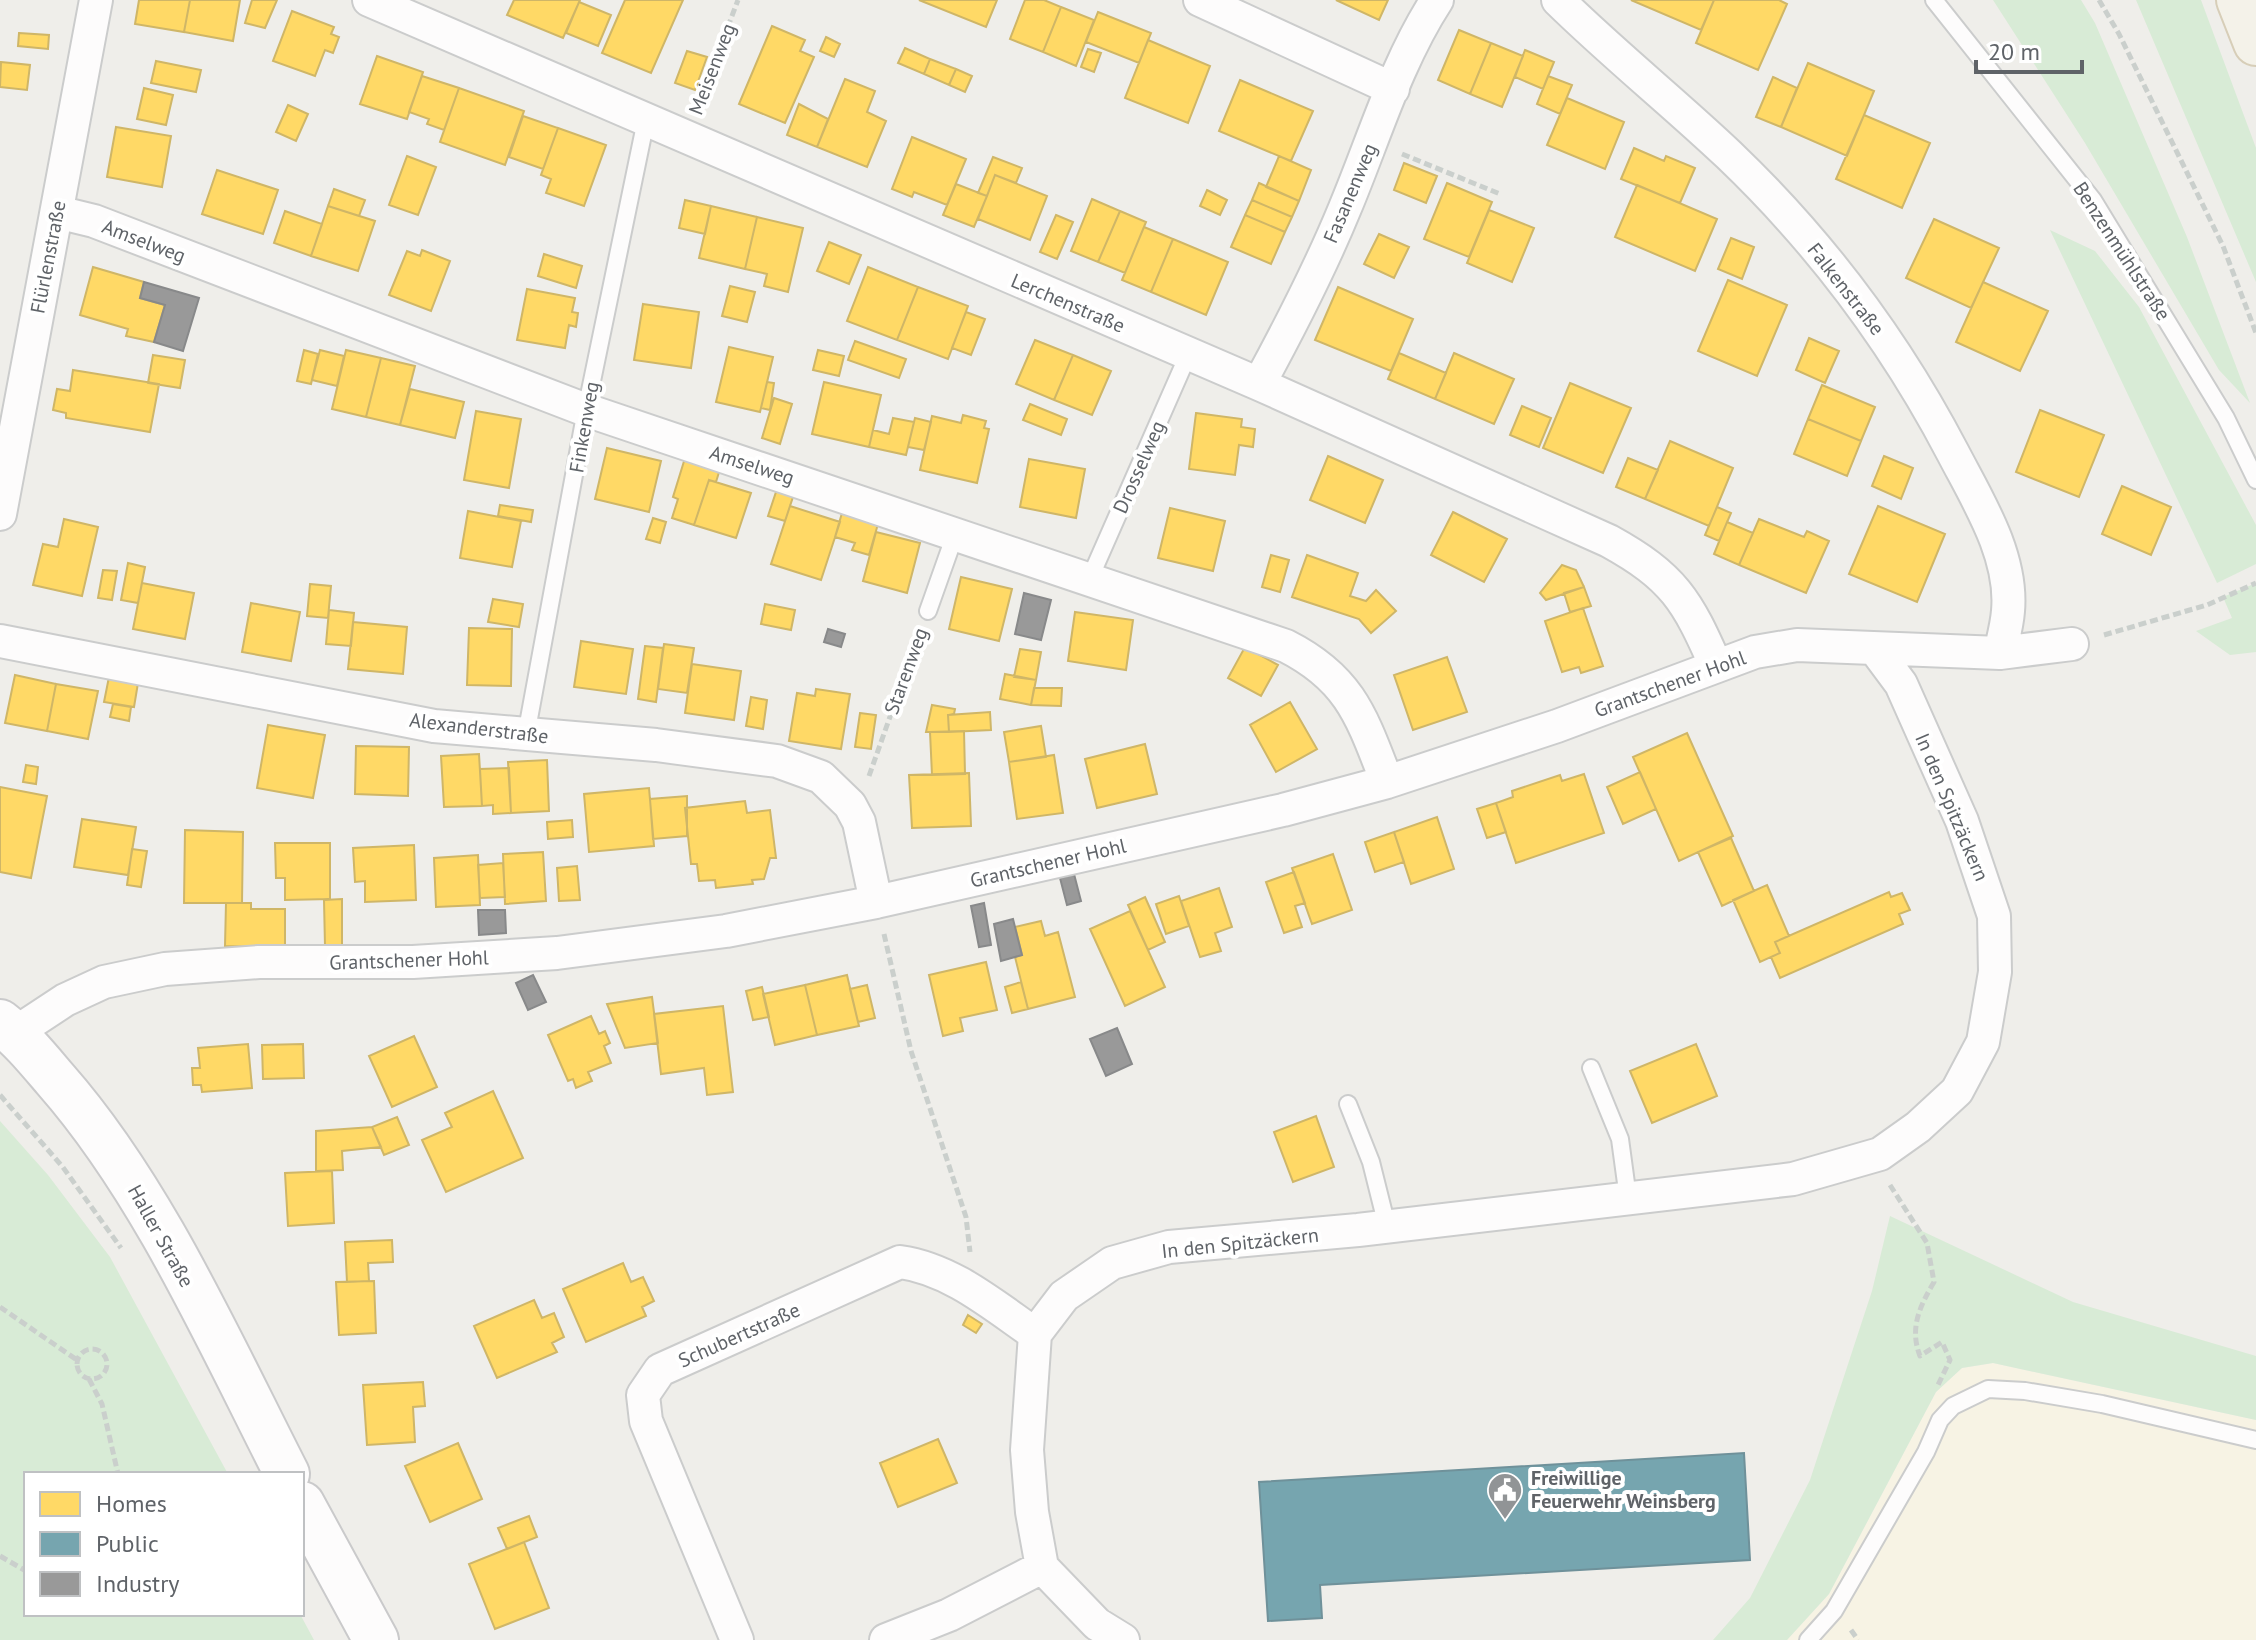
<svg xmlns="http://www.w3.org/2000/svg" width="2256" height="1640" font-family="'PT Sans',sans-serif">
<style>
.commercial{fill:#f7f3e4}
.green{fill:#d8ebd6}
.homes{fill:#ffd966;stroke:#cfb667;stroke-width:2}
.public{fill:#76a5af;stroke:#6f919a;stroke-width:2}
.industry{fill:#999;stroke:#88898a;stroke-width:2}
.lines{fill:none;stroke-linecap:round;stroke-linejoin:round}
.lane-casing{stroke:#cbcccc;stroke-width:20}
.street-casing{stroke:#cbcccc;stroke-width:36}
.secondary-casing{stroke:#cacacb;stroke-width:48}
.primary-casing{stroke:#d7ceb8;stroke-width:48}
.path{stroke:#cacfcc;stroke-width:5;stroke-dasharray:8 4;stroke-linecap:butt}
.lane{stroke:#fdfcfc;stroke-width:16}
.street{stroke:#fdfcfc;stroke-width:32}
.secondary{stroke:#fdfcfc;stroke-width:44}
.primary{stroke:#f4f2e9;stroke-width:44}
.labels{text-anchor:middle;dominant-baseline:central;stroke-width:8;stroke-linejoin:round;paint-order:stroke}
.street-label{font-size:20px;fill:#5f6368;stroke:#fff}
.poi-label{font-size:20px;font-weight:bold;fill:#5f6368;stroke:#fff;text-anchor:start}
</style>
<rect width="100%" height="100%" fill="#efeeea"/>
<path class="commercial" d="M1993 1363 2256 1420V1640H1787L1829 1594 1936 1392 1962 1368Z"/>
<path class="green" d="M1993 0H2081L2095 23 2187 237 2250 403 2219 370 2085 143Z
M2136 0H2201L2256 148V282Z
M2050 230 2095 251 2139 307 2256 525V564L2217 583Z
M2256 583V652L2230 655 2196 631 2232 618 2223 597Z
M0 1121 48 1175 110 1257 228 1474H26V1614H300L314 1640H0Z
M1890 1216 2073 1302 2256 1356V1420L1993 1363 1962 1368 1936 1392 1829 1594 1787 1640H1713L1750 1598 1810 1480 1872 1291Z"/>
<path class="homes" d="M139 0H190L184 32 135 24Z
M190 0H240L233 41 184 32Z
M252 0H277L265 28 245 23Z
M514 0H580L563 38 507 15Z
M625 0H683L651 73 602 53Z
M919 0H997L986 27Z
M1025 0H1044L1061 7 1043 52 1010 39Z
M1336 0H1388L1379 20Z
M1631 0H1714L1701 30Z
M1714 0H1779L1787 4 1758 70 1696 43Z
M579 2 611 15 598 46 566 33Z
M1061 7 1094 20 1076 66 1043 52Z
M292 11 334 27 331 34 339 37 333 53 325 50 315 76 273 61Z
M1098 12 1151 33 1139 63 1086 42Z
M772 26 805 40 800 51 814 57 785 123 739 104Z
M1459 30 1491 43 1470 94 1438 80Z
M19 33 49 35 48 49 18 46Z
M826 37 840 44 834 57 820 51Z
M1148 40 1210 66 1188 123 1125 98Z
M1491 43 1523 56 1502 107 1470 94Z
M905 48 930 59 924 74 898 63Z
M1088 49 1101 53 1094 72 1081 67Z
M1525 50 1554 62 1543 89 1515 77Z
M687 51 707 57 695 90 675 83Z
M377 56 423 72 407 119 360 104Z
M930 59 956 69 949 85 924 74Z
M156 61 201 70 196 92 151 83Z
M1 62 30 65 27 90 0 87Z
M1808 63 1874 91 1847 156 1781 127Z
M956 69 972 76 965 92 949 85Z
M422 76 459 88 444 130 427 124 429 119 409 112Z
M1548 76 1572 85 1560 114 1537 104Z
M1773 77 1797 88 1781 127 1756 117Z
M845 79 875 91 867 112 886 121 867 167 817 147Z
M1240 80 1313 111 1291 161 1219 131Z
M144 88 173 95 166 125 137 119Z
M459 88 524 111 505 165 440 142Z
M1567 98 1624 122 1605 169 1547 145Z
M799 104 828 119 817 147 787 135Z
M288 105 308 114 296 141 276 132Z
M1864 115 1930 143 1902 208 1836 179Z
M523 116 558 128 543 169 509 157Z
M116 127 171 136 162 187 107 177Z
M558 128 606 145 584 206 546 193 551 179 541 175Z
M912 137 966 159 947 205 914 192 912 197 892 189Z
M1634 148 1664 161 1666 156 1695 168 1680 203 1621 179Z
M407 156 436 167 418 215 389 205Z
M1279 156 1311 170 1299 201 1266 187Z
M993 157 1022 168 1016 183 995 175 987 196 978 193Z
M1404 163 1437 176 1426 203 1394 190Z
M217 170 278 190 263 234 202 214Z
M995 175 1047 196 1030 240 978 219Z
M1259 183 1299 201 1292 217 1252 200Z
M1447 183 1492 202 1469 257 1424 239Z
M956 184 987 196 974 227 943 215Z
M1637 185 1717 219 1695 271 1615 237Z
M334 189 365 200 359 216 328 206Z
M1207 190 1227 200 1220 215 1200 206Z
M1092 199 1120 211 1098 262 1071 251Z
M685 200 711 206 705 234 679 228Z
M1252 200 1292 217 1285 232 1245 215Z
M328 206 375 221 358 271 311 256Z
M711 206 757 217 745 269 699 258Z
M1489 210 1534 228 1512 282 1467 263Z
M285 211 322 224 311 256 274 243Z
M1120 211 1146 222 1125 273 1098 262Z
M1056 215 1073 222 1057 259 1040 252Z
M1245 215 1285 232 1271 264 1231 247Z
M757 217 803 228 788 292 764 286 767 274 745 269Z
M1934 219 1999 248 1971 308 1906 278Z
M1144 227 1173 239 1151 292 1122 280Z
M1379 234 1409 247 1394 278 1364 264Z
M1731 238 1754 247 1742 279 1718 269Z
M1173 239 1228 262 1206 315 1151 292Z
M829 242 861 255 849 284 817 271Z
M422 250 450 261 431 311 389 295 407 251 420 256Z
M544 254 582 266 576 288 538 276Z
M93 267 144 282 140 298 165 305 154 342 126 336 128 329 80 315Z
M868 267 918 287 897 340 847 321Z
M1728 280 1787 305 1757 376 1698 351Z
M1983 282 2048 311 2020 371 1956 342Z
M730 286 755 292 747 322 722 316Z
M918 287 968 306 948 359 897 340Z
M1338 287 1413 319 1391 371 1315 340Z
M527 289 575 298 572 312 578 313 576 327 569 325 565 348 517 340Z
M643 304 699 312 691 368 634 360Z
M966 312 985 319 971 355 952 348Z
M1809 338 1839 351 1825 383 1796 370Z
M1035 340 1073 355 1054 400 1016 384Z
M855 341 906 359 899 378 848 360Z
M729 347 773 357 760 412 716 402Z
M304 350 318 354 311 384 297 381Z
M320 350 344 356 337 386 312 380Z
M346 350 381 358 366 417 332 409Z
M818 350 844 356 839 376 813 370Z
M1399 353 1446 373 1435 399 1388 379Z
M1454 353 1514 379 1494 424 1435 399Z
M153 355 185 360 180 388 148 383Z
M1073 355 1111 371 1092 415 1054 400Z
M381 358 415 366 400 425 366 417Z
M73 370 159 384 150 432 66 418V413L53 410 57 389 70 391Z
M767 382 774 383 770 410 761 408Z
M824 382 881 395 869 447 812 434Z
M1570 383 1631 408 1603 473 1543 448Z
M1822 385 1875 407 1861 441 1808 419Z
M410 389 464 402 455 438 400 425Z
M774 398 792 404 780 444 762 438Z
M1030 404 1067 419 1061 435 1023 420Z
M1522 406 1551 418 1539 447 1510 435Z
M2040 410 2104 435 2079 497 2016 472Z
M476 411 521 419 509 488 464 480Z
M1196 413 1242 419 1241 427 1255 429 1253 447 1239 445 1235 475 1189 469Z
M963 415 986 421 984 428 989 429 977 483 920 470 932 416 961 423Z
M893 418 914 422 906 455 869 447 873 430 889 434Z
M915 418 931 422 924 450 908 447Z
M1808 419 1861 441 1847 476 1794 454Z
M1670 441 1733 468 1709 526 1645 499Z
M607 448 661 461 649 512 595 499Z
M1328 456 1383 480 1365 523 1310 500Z
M1884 456 1913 468 1901 499 1872 486Z
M685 458 720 469 716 482 709 480 694 525 672 518 678 499 673 497Z
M1628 458 1658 470 1645 499 1616 487Z
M1029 459 1085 469 1076 518 1020 507Z
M709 480 751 493 736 538 694 525Z
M778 486 795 491 785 521 768 516Z
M2122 486 2171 507 2151 555 2102 534Z
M500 505 533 510 531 522 498 516Z
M790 506 840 522 821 580 771 564Z
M1878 506 1945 534 1917 602 1849 574Z
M1717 507 1731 513 1719 541 1705 535Z
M1170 508 1225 521 1213 571 1158 558Z
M468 511 521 521 512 567 460 558Z
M1453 512 1507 539 1484 582 1431 555Z
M842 513 878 524 869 555 852 550 855 543 835 537Z
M653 518 666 522 660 543 646 539Z
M64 519 98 527 82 596 33 585 43 544 58 547Z
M1759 519 1804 537 1807 531 1829 541 1806 593 1739 565Z
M1727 522 1753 533 1739 565 1714 554Z
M876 532 920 543 907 593 863 581Z
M1271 555 1289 560 1280 592 1262 587Z
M1307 555 1358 573 1350 596 1366 601 1376 590 1396 611 1371 633 1359 619 1292 597Z
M128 563 145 567 138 603 121 600Z
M1562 565 1576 570 1584 587 1546 600 1540 593Z
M103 570 117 571 112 600 98 598Z
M961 577 1012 589 999 641 949 629Z
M142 583 194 593 185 639 133 629Z
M310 584 331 586 328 618 307 616Z
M1584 587 1591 606 1570 612 1564 593Z
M493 599 523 604 519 627 488 622Z
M251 603 300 612 291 661 242 652Z
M765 604 795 610 791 630 761 624Z
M1583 608 1603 666 1581 673 1579 667 1562 672 1545 621Z
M329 610 354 613 351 646 326 644Z
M1075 612 1133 620 1126 670 1068 661Z
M353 622 407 627 403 674 348 669Z
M469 628 512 629 511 686 467 685Z
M581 641 633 649 626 694 574 687Z
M664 644 694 648 687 693 658 689Z
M645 646 663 648 656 702 638 699Z
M1245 647 1278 665 1261 696 1228 678Z
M1020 649 1041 652 1036 680 1014 677Z
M1447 657 1467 712 1413 730 1394 675Z
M692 664 741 671 734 720 685 713Z
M1005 674 1036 680 1031 705 1000 699Z
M15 675 56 684 47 731 5 723Z
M109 677 138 683 134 707 104 702Z
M56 684 98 691 88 739 47 731Z
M1034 688H1062L1061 706 1031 705Z
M816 689 850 694 841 749 789 741 797 693 815 696Z
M751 697 767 700 763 729 746 726Z
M1290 702 1317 749 1276 772 1250 725Z
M113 704 131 707 129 721 110 717Z
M932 705 955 709 954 714 948 715 949 732H926Z
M990 712 991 730 949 732 948 715Z
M860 713 876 715 871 749 855 747Z
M268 725 325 735 313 798 257 788Z
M1041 726 1046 757 1009 762 1004 732Z
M964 731 965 774 932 775 930 732Z
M1687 733 1733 836 1679 861 1633 757Z
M1145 744 1157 794 1097 808 1085 759Z
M356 746 409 747 408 796 355 794Z
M479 754 482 806 444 807 441 756Z
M1054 755 1063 813 1017 819 1009 762Z
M547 760 549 811 511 813 508 762Z
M26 765 38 767 36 784 23 782Z
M509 768 511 813 493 814V805L482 806 480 769Z
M1640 772 1656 809 1623 824 1607 787Z
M969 773 971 826 912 828 909 775Z
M1584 774 1604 833 1516 863 1496 803 1513 797 1512 791 1560 775 1562 781Z
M0 787 47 796 31 878 0 872Z
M649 788 654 846 589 852 584 794Z
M687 796V836L653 839 650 799Z
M745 801 747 813 770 810 776 858H770L764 879 752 880 753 884 716 888 715 880 699 881 697 864H691L685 808Z
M1496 803 1506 832 1487 838 1477 809Z
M1437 817 1454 869 1411 884 1394 832Z
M82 819 136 827 128 875 74 867Z
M572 820 573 837 548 839 547 822Z
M185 830 243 832 242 903H184Z
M1394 832 1404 862 1375 872 1365 842Z
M1731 838 1754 891 1722 906 1698 852Z
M275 843H330V899L285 900V878H276Z
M414 845 416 900 365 902V881L355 882 353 848Z
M132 849 147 851 141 887 127 885Z
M543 852 546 901 505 904 503 854Z
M1333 854 1352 910 1312 924 1292 868Z
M478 855 480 905 436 907 434 858Z
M503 863 505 897 480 898 478 865Z
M577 866 580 900 559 901 557 868Z
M1294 872 1305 903 1295 906 1302 927 1284 933 1266 882Z
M1767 885 1789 936 1775 942 1780 953 1760 962 1733 900Z
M1219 888 1232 927 1215 933 1221 951 1200 957 1181 901Z
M1889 892 1891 897 1902 893 1910 910 1899 914 1903 924 1780 978 1771 957 1780 953 1775 942Z
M1179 896 1189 926 1166 934 1156 904Z
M1145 897 1165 942 1148 950 1128 905Z
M342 899V946H325L324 900Z
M226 903H251V909H285V948L225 946Z
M1130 911 1165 987 1125 1006 1090 929Z
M1041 921 1045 936 1058 932 1075 997 1028 1009 1015 957 1022 955 1015 927Z
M986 962 997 1010 960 1018 963 1031 943 1036 929 975Z
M847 975 859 1026 817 1035 805 985Z
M1021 982 1028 1009 1012 1013 1005 987Z
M805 985 817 1035 775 1045 763 994Z
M867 985 875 1018 858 1022 850 989Z
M762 987 769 1017 753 1020 746 991Z
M652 997 658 1043 625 1048 607 1004Z
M723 1006 733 1092 707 1095 704 1068 661 1074 654 1014Z
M591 1016 599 1034 605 1031 610 1043 604 1046 611 1063 588 1072 592 1081 576 1088 573 1079 568 1081 548 1035Z
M414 1036 437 1087 392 1107 369 1056Z
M248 1044 252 1088 202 1092 201 1085H193L192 1068H200L198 1048Z
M303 1044 304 1078 263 1079 262 1045Z
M1696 1044 1717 1096 1652 1123 1630 1071Z
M493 1091 523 1158 446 1192 422 1140 452 1127 445 1113Z
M1316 1116 1334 1167 1293 1182 1274 1132Z
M397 1117 409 1145 384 1155 372 1127Z
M372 1127 381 1147 342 1151 343 1170 316 1171V1131Z
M332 1171 334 1223 288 1226 285 1173Z
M392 1240 393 1262 368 1263 369 1281 347 1282 345 1242Z
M623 1263 631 1282 643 1277 654 1301 642 1307 646 1316 586 1342 563 1289Z
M374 1281 376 1333 339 1335 336 1282Z
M534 1300 542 1318 554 1313 564 1337 552 1343 557 1352 497 1378 474 1326Z
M968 1315 982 1324 976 1333 963 1325Z
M423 1382 425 1406 413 1407 415 1442 367 1445 363 1385Z
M938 1439 957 1483 898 1507 880 1463Z
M458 1443 482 1499 430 1522 405 1466Z
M529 1516 537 1537 507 1549 498 1528Z
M524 1542 549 1608 495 1629 469 1564Z"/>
<path class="public" d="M1744 1453 1750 1560 1320 1585 1322 1618 1268 1621 1259 1482Z"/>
<path class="industry" d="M144 282 199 298 183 351 154 342 165 305 140 298Z
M1024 593 1051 600 1041 640 1015 634Z
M828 629 845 634 841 647 824 642Z
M1074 874 1081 901 1067 905 1060 878Z
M984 903 991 945 979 947 971 906Z
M478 910H505L506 933 479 935Z
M1013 919 1022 955 1001 961 994 924Z
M533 975 546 1002 528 1010 516 983Z
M1117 1028 1132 1064 1106 1076 1090 1039Z"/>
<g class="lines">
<g class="lane-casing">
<path id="lane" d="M1934 0 2093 200 2226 418 2256 480
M1090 578 1188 355
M928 611 956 532
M526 735 586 410 646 120
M1591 1068 1620 1139 1628 1198
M1348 1104 1371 1162 1387 1226
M1808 1640 1834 1611 1926 1452 1940 1420 1953 1406 1988 1389 2025 1391 2102 1404 2256 1440"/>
</g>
<g class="street-casing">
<path id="street" d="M369 0 1259 384 1609 541C1674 577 1687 600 1716 666
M1200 0 1393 89
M1558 0C1613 54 1673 102 1729 155 1820 242 1895 342 1953 453 1978 501 2013 556 2008 611 2007 625 2003 639 2000 653
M57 212 94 221 586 410 1286 646C1351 679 1362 718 1387 782
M1259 384C1290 327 1320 269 1345 208 1374 139 1396 63 1437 0
M0 514 96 0
M0 641 434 726 656 745 777 761 821 777 850 805 859 822 876 902
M15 1033 65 1000 104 982 165 969 259 962H413L557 953 726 931 876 902 1283 810 1387 782 1557 726 1755 652 1797 645 2000 653 2072 644
M737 1640 646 1421 643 1395 660 1370 900 1262C951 1269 993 1305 1035 1334
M886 1640 949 1615 1042 1567
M1123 1640 1097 1624 1042 1567 1032 1512 1027 1450 1035 1334 1064 1296 1112 1263 1169 1247 1358 1230 1793 1179 1880 1154 1918 1127 1957 1091 1983 1042 1995 972 1994 916 1962 821 1901 684 1875 649"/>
</g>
<g class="secondary-casing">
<path id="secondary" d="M0 1022C21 1038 38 1059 55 1079 152 1189 220 1343 287 1474
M302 1504 376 1640"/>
</g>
<g class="primary-casing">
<path id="primary" d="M2239 0 2256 43"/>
</g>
<path class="path" d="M2099 0 2119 34 2223 246 2256 333
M698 106 738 0
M1402 154 1500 194
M2104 635 2207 605 2256 583
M869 776 919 635
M884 934 911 1051 966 1217 970 1252
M0 1095 62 1166 121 1248
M1890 1185 1927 1243 1934 1282C1920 1306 1909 1328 1920 1356L1942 1342 1950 1360 1938 1385
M0 1307 77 1360
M77 1364a15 15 0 1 1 30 0a15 15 0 1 1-30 0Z
M89 1379 102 1404 118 1474
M0 1556 26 1571
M1851 1630 1858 1640"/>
<use href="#lane" class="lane"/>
<use href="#street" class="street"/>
<use href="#secondary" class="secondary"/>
<use href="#primary" class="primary"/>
</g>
<defs>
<g id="civic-pin" transform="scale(1.8)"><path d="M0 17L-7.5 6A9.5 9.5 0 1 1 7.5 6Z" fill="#919496" stroke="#fff"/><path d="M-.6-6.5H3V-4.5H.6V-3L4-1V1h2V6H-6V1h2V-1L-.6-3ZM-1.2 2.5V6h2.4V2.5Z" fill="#fff"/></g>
</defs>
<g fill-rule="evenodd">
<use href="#civic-pin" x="1505" y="1490"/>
</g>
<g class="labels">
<g class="street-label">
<text transform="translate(712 69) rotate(-69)">Meisenweg</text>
<text transform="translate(1350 193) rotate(-67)">Fasanenweg</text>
<text transform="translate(144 241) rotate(21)">Amselweg</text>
<text transform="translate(2122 251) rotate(57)">Benzenmühlstraße</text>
<text transform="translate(48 257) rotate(-79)">Flürlenstraße</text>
<text transform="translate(1846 289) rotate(52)">Falkenstraße</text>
<text transform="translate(1068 303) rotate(23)">Lerchenstraße</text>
<text transform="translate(584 427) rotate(-80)">Finkenweg</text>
<text transform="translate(752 465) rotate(18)">Amselweg</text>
<text transform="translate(1139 467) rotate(-66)">Drosselweg</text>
<text transform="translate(906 671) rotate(-70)">Starenweg</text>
<text transform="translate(1670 684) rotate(-20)">Grantschener Hohl</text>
<text transform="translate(479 728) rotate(7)">Alexanderstraße</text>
<text transform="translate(1952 807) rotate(67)">In den Spitzäckern</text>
<text transform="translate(1048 863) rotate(-13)">Grantschener Hohl</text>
<text transform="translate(409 960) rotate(-2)">Grantschener Hohl</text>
<text transform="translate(161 1236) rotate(61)">Haller Straße</text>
<text transform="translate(1240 1243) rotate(-6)">In den Spitzäckern</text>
<text transform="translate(739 1335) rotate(-24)">Schubertstraße</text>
</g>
<g class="poi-label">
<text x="1531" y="1478">Freiwillige<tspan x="1531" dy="23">Feuerwehr Weinsberg</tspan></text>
</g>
</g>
<rect x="24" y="1472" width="280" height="144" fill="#ffffff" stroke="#bfc1c3" stroke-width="2"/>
<rect x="40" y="1492" width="40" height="24" fill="#ffd966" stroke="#bfc1c3" stroke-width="2"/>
<text x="96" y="1512" font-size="24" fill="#5f6368">Homes</text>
<rect x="40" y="1532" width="40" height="24" fill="#76a5af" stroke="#bfc1c3" stroke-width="2"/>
<text x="96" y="1552" font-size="24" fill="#5f6368">Public</text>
<rect x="40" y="1572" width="40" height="24" fill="#999999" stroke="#bfc1c3" stroke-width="2"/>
<text x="96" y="1592" font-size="24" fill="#5f6368">Industry</text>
<path d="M1976 60v12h106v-12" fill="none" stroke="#5f6368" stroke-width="4"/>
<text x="1988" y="60" font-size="24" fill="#5f6368" stroke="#ffffff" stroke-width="6" paint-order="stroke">20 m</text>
</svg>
